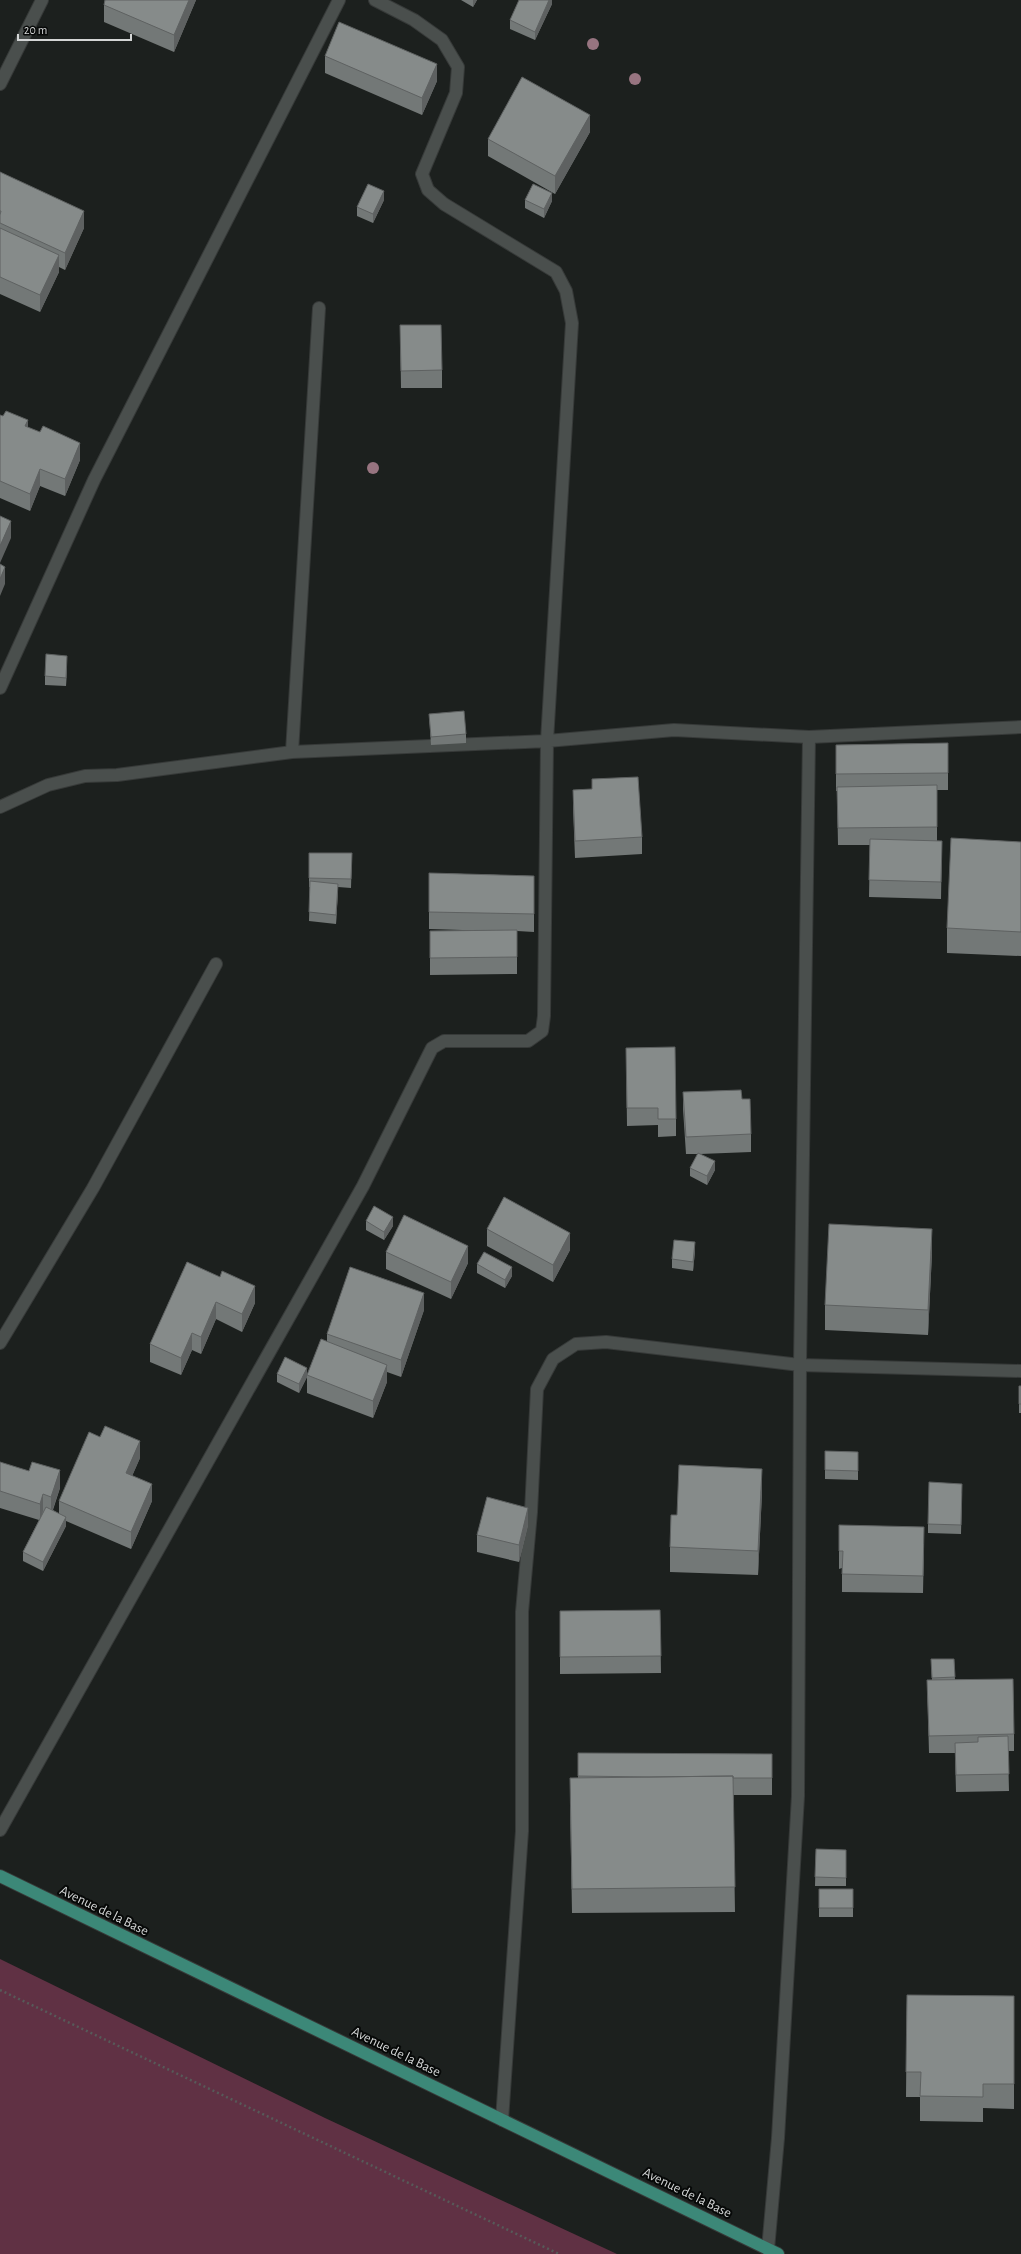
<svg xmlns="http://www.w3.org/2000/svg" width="1021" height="2254" font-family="'Alegreya Sans',sans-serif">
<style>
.green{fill:#603144}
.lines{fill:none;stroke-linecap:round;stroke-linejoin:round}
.minor-casing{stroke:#373a39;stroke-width:14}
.major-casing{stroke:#373a39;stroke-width:14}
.path{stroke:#575a59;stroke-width:2.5;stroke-dasharray:2 3;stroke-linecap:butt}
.minor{stroke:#4a4f4d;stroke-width:12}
.major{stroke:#3c8878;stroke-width:12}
.tree{fill:#977480}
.wall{fill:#737877}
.shaded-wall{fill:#5e6161}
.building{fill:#868b8a;stroke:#5e6161}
.labels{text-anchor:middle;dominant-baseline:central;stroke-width:4;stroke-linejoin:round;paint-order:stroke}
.street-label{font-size:14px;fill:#d3d5d5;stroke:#070908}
</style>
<rect width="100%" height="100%" fill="#1c201e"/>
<path class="green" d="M0 1959 325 2118 617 2254H0Z"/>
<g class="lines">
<g class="minor-casing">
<path id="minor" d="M0 84 42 0
M0 688 94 480 339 0
M292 752 319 308
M0 807 48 785 85 776 117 775 292 752 547 741 674 730 809 737 1021 727
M0 1343 93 1188 216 964
M0 1830 363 1186 432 1048 444 1041H528L542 1031 544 1016 547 741 572 323 566 291 556 272 444 204 428 190 422 174 456 93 458 67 442 40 414 20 375 0
M502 2120 522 1831V1612L531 1512 537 1389 553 1359 576 1344 606 1342 800 1365 1021 1371
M768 2249 778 2138 798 1796 800 1365 809 737"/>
</g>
<g class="major-casing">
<path id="major" d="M0 1876 778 2254"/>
</g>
<path class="path" d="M0 1990 559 2254"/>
<use href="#minor" class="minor"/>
<use href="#major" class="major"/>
</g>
<g class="tree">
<circle cx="593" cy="44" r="6"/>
<circle cx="635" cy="79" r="6"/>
<circle cx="373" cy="468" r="6"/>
</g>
<path class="wall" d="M105 0H196L174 52 104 22V5Z
M461 0H477L473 7Z
M552 0V4L535 40 510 29V20Z
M325 56 437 81 422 115 325 73Z
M590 132 555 194 488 156V139Z
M0 172 84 228 65 270 59 267V272L40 312 0 294Z
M384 200 373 223 357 216V207Z
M525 200 552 201 544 218 525 208Z
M400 325 442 370V388H401Z
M0 415 28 427 80 460 65 496 40 486 30 511 0 498Z
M67 665 66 686 45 685V676Z
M429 714 466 734V743L431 745Z
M948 743V790H937V841H942L941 899 869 897 870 845H838L837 791H836V745Z
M592 779 642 837V854L575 858 573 807V790L592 789Z
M1021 842V956L947 953V928Z
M309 853H352L351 888 338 887 336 924 309 921 310 887H309Z
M429 873 534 876V932L517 931V974L430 975V931H495L429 929Z
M626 1048 676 1119V1136L658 1137V1125L627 1126Z
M683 1092 742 1099 751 1134V1152L700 1154 715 1170 707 1185 690 1176V1168L698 1154H686L683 1109Z
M366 1221 393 1226 384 1240 366 1230Z
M487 1229 570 1250 553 1282 487 1246Z
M695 1251 693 1271 672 1268V1259Z
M386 1252 468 1263 451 1299 386 1269Z
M932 1253 928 1335 825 1330V1305Z
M187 1262 255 1303 242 1332 216 1319 201 1354 192 1350 181 1375 150 1362V1344Z
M477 1264 512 1276 505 1288 477 1273Z
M424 1310 401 1377 387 1372V1382L373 1418 307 1393V1375L327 1342V1334Z
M277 1374 307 1377 299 1393 277 1382Z
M1019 1386H1021V1413H1019Z
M825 1451 858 1452V1480L825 1479Z
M140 1458 132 1476 152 1501 131 1549 66 1521V1526L43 1571 23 1561V1552L39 1520 0 1508V1462L60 1488 53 1510 59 1514V1501Z
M762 1493 758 1575 670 1572V1547L677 1515Z
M962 1493 961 1534 928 1533V1524Z
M528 1525 519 1562 477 1552V1535Z
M839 1525 924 1544 923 1593 842 1592V1568L839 1569Z
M660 1610 661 1673 560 1674V1628Z
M931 1659H954L955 1680 1014 1734V1751H1008L1009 1791 956 1792 955 1753H929L927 1680H932Z
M578 1753 772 1754V1795H733L735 1912 572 1913 570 1802 578 1778Z
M816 1849 846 1850V1886H815Z
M819 1889H853V1917H819Z
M907 1995 1014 1996V2109L983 2108V2122L920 2121V2097H906Z"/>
<path class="shaded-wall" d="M189 0H196L174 52V35Z
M473 0H477L473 7Z
M549 0H552V4L535 40V32Z
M437 64V81L422 115V98Z
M590 115V132L555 194V176Z
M384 191V200L373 223V214Z
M552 193V201L544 218V209Z
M84 211V228L65 270V253Z
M59 255V272L40 312V295Z
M28 420V438L25 426Z
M80 443V460L65 496V479Z
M40 469V486L30 511V494Z
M11 521V538L0 563V546Z
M5 567V584L0 596V579Z
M67 656V665L66 686V678Z
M338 884V893L336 924V915Z
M715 1161V1170L707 1185V1176Z
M393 1217V1226L384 1240V1232Z
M932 1229V1253L928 1335V1310Z
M570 1233V1250L553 1282V1265Z
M695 1242V1251L693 1271V1262Z
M468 1246V1263L451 1299V1282Z
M512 1267V1276L505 1288V1280Z
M255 1286V1303L242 1332V1314Z
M424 1293V1310L401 1377V1360Z
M216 1302V1319L201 1354V1337Z
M192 1333V1350L181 1375V1358Z
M387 1365V1382L373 1418V1401Z
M307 1368V1377L299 1393V1384Z
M140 1441V1458L126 1490V1473Z
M762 1469V1493L758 1575V1551Z
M60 1470V1488L51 1514V1497Z
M152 1484V1501L131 1549V1532Z
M43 1494V1511L40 1521V1504Z
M528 1508V1525L519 1562V1545Z
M66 1517V1526L43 1571V1562Z"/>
<path class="building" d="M105 0H189L174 35 104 5Z
M519 0H549L535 32 510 20Z
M339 22 437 64 422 98 325 56Z
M522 77 590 115 555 176 488 139Z
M0 172 84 211 65 253 0 223V215L1 211H0Z
M368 184 384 191 373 214 357 207Z
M533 184 552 193 544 209 525 200Z
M0 228 59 255 40 295 0 277Z
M400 325H441L442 370 401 371Z
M6 411 28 420 25 426 40 432 43 426 80 443 65 479 40 469 30 494 0 481V415L3 416Z
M0 516 11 521 0 546Z
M0 564 5 567 0 579Z
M46 654 67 656 66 678 45 676Z
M464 711 466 734 431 737 429 714Z
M948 743V773L836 774V745Z
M638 777 642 837 575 841 573 790 592 789V779Z
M937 785V827L838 828 837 787Z
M951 838 1021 842V932L947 928Z
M870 839 942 841 941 882 869 880Z
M309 853H352L351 879 309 878Z
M429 873 534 876V914L429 912Z
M310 881 338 884 336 915 309 912Z
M517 930V957L430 958V931Z
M675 1047 676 1119H658V1108H627L626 1048Z
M741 1090 742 1099H750L751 1134 686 1137 683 1092Z
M698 1153 715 1161 707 1176 690 1168Z
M504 1197 570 1233 553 1265 487 1229Z
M374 1206 393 1217 384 1232 366 1221Z
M404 1215 468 1246 451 1282 386 1252Z
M829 1224 932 1229 928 1310 825 1305Z
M674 1240 695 1242 693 1262 672 1259Z
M484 1252 512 1267 505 1280 477 1264Z
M187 1262 220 1277 222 1271 255 1286 242 1314 216 1302 201 1337 192 1333 181 1358 150 1344Z
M350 1267 424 1293 401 1360 327 1334Z
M321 1339 387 1365 373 1401 307 1375Z
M285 1357 307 1368 299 1384 277 1374Z
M1019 1386H1021V1404H1019Z
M105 1426 140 1441 126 1473 152 1484 131 1532 59 1501 89 1432 100 1437Z
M825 1451 858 1452V1471L825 1470Z
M0 1462 29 1471 32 1462 60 1470 51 1497 43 1494 40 1504 0 1491Z
M679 1465 762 1469 758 1551 670 1547 671 1515H677Z
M929 1482 962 1484 961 1525 928 1524Z
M487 1497 528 1508 519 1545 477 1535Z
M46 1507 66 1517 43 1562 23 1552Z
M839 1525 924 1527 923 1576 842 1574 843 1551H839Z
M660 1610 661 1656 560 1657V1611Z
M931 1659H954L955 1677 932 1678Z
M1013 1679 1014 1734 929 1736 927 1680Z
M1008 1736 1009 1774 956 1775 955 1743 978 1742V1737Z
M578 1753 772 1754V1778H733V1776L649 1777 578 1776Z
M733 1776 735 1887 572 1889 570 1778Z
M816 1849 846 1850V1878L815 1877Z
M819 1889H853V1908H819Z
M907 1995 1014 1996V2084H983V2097L920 2096 921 2072H906Z"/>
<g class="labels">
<g class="street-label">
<text transform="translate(104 1911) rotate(26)">Avenue de la Base</text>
<text transform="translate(396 2052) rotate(26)">Avenue de la Base</text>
<text transform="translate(687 2193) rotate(26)">Avenue de la Base</text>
</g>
</g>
<path d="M18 34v6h113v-6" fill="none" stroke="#d3d5d5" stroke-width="2"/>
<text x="24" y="34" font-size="12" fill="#d3d5d5" stroke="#070908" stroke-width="3" paint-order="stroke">20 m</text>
</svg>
